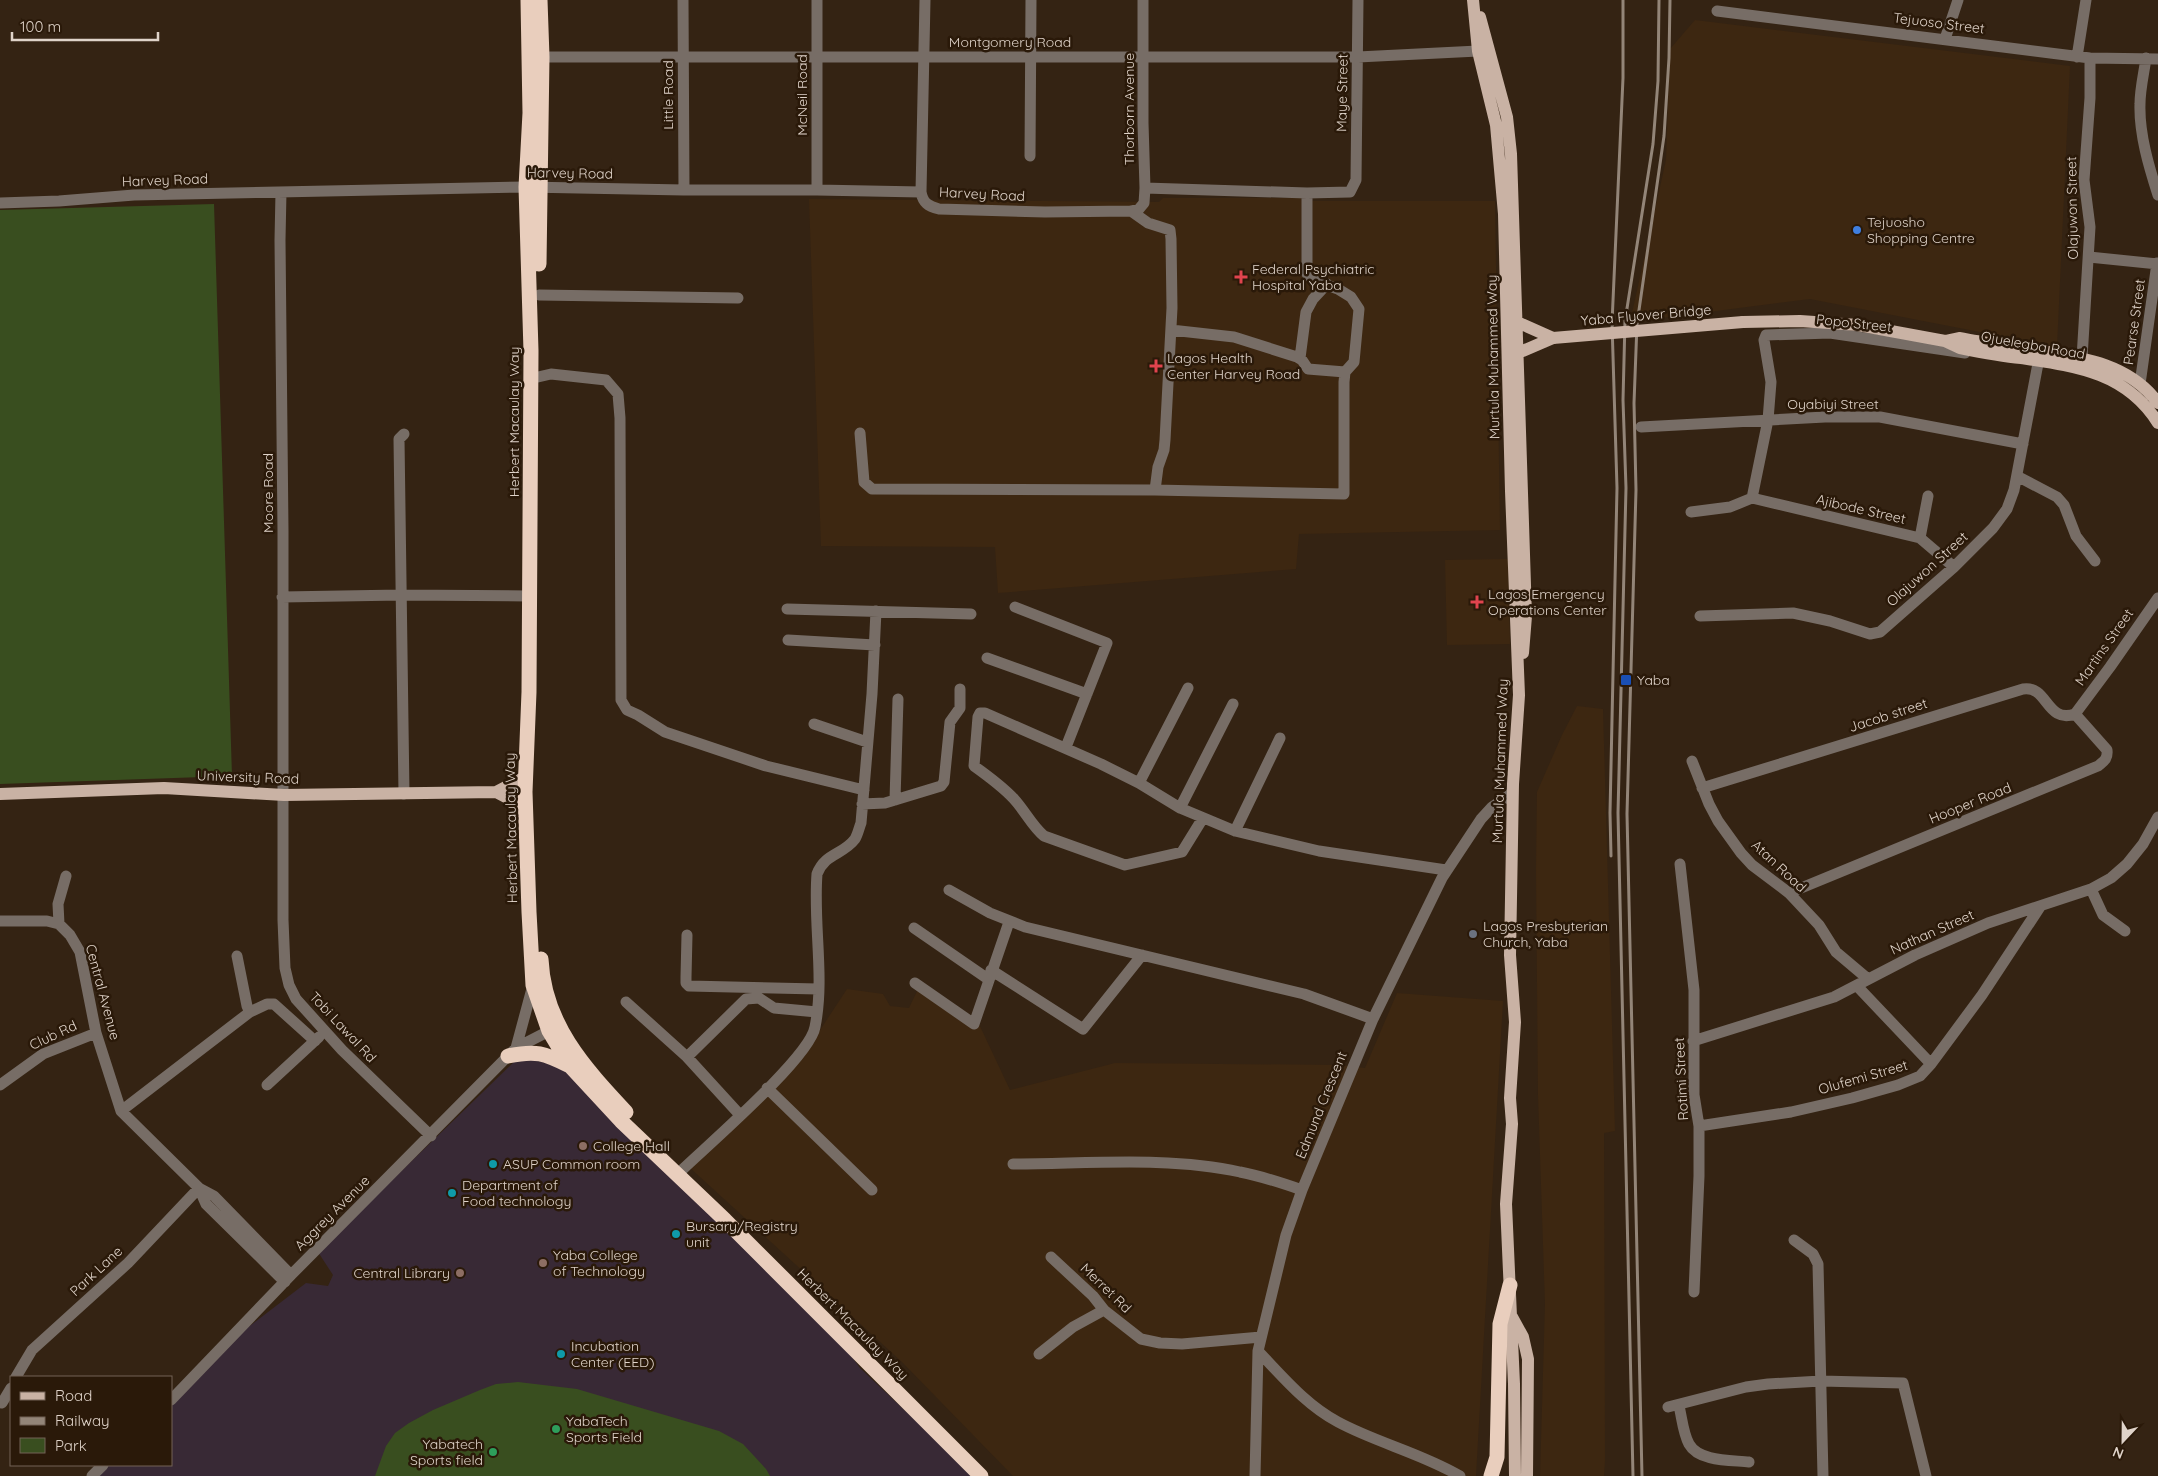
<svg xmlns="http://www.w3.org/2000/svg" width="2158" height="1476" font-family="Quicksand,sans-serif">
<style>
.built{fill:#3d2711}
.education{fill:#382935}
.green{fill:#394e1f}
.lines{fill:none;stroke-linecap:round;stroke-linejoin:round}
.minor{stroke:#776d66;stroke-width:11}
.major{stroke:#c9b2a4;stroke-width:12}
.highway{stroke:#e9cebd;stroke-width:15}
.rail{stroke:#938578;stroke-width:3}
.major-bridge{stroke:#c9b2a4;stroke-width:12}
.shop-dot{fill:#3f7fe0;stroke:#2a1909;stroke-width:2}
.health-dot{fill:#e0444e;stroke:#2a1909;stroke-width:2}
.transit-dot{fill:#1a4fb4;stroke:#2a1909;stroke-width:2}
.worship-dot{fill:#6b7280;stroke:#2a1909;stroke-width:2}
.education-dot{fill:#8d6e63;stroke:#2a1909;stroke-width:2}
.culture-dot{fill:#0f9aa8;stroke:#2a1909;stroke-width:2}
.leisure-dot{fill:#2e9e5b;stroke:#2a1909;stroke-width:2}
.labels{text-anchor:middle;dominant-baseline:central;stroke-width:5;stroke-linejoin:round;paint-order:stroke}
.street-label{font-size:14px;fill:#dfd3c9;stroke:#2a1909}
.poi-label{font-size:14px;fill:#dfd3c9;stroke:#2a1909;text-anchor:start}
</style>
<rect width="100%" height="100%" fill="#342313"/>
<path class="built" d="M1695 20 2070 66 2057 347 1810 299 1630 322 1666 160 1670 49Z
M1163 198H1301L1302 201H1495L1500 530 1299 534 1296 569 998 593 995 547 821 546 809 199 1159 202Z
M1508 559 1510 644 1447 645 1445 560Z
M1577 706 1603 709 1615 1131 1604 1133 1605 1460 1604 1476H1540L1545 1304 1538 1095 1536 870 1537 792 1562 735Z
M921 983 977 1020 1010 1090 1115 1063 1341 1065 1365 1068 1397 993 1503 1001 1476 1476H1013L902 1362 688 1166 805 1053 847 989 883 994 890 1006 909 1008Z"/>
<path class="education" d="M520 1056 561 1067 844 1346 860 1368 974 1476H98L109 1465H171V1403L234 1338 306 1283 328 1286 333 1275 318 1252Z"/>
<path class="green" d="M214 204 232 776 0 784V210Z
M518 1382 577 1389 719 1431 743 1444 766 1469 770 1476H375L386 1446 395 1433 409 1423 433 1410 480 1390 496 1384Z"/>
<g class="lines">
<path class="minor" d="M683 0 684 190
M1717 11 2090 58 2158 59
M1945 39 1958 0
M542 57H1358L1478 51
M2077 57 2086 0
M2146 58C2144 73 2140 89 2140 104 2139 134 2149 167 2158 195
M1030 156 1031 0
M1145 188 1307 193 1350 192 1356 180 1358 0
M817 190V0
M281 192 280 240 283 531V920L285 968 289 985 296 999 342 1050 431 1136
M921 192 925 0
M0 203 59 201 134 195 526 187 684 190H817L921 192C923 203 928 206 939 209L1045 212 1131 211 1139 209 1144 203 1145 188 1143 123V0
M1131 211 1148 223 1170 230 1171 239 1172 308 1165 440 1164 450 1158 467 1155 490
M2089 257 2158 264
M539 295 738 298
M1171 330 1234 337 1297 357 1302 360 1308 369 1345 372
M1300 358 1306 312 1313 299 1327 284
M2082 358 2090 227 2084 180 2090 98V58
M538 377 551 374 606 380 618 394 620 418 621 700 627 710 638 715 665 732 766 766 864 790
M2140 384 2157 263
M1641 427 1825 417H1880L2023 444
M860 433 864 482 872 489 1155 490 1344 494V382L1345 372 1354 362 1359 309 1351 297 1338 289 1315 281 1307 274V193
M404 434 399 439 404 794
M2017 476 2057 497 2064 505 2076 536 2095 561
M1752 498 1768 420 1771 382 1764 340 1766 335 1830 333 1965 353
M1752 498 1920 538 1954 567
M1691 512 1730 507 1752 498
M1920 538 1928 496
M282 597 401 595 529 596
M1015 607 1107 643 1066 747
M787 609 971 614
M1700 616 1793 613 1830 621 1870 634 1880 632 1954 567 1993 528 2007 509 2014 490 2040 353
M788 640 875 645
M987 658 1087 694
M2075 714 2110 667 2158 598
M814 724 867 742
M1692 761 1709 804 1718 821 1741 853 1752 865 1789 893 1819 925 1836 952 1868 979
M1139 783 1188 688
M1702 788 2023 689C2048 685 2046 724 2075 714
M895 800 898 699
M862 804 885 803 941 786 944 782 950 722 960 708V689
M1180 808 1233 704
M1203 818 1182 852 1125 865 1044 836C1032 826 1025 811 1014 799 1002 786 988 776 974 766L978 717 980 713H985L1101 764 1139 783 1180 808 1235 831 1319 851 1446 870
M1235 831 1280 738
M1680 864 1694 990V1095L1699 1126V1176L1694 1292
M2091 889 2103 915 2125 931
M949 890 990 913 1025 927 1304 994 1373 1019
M1789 893 2098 766C2104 761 2108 759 2107 750L2075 714
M0 921H47L59 924 70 935 80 952 96 1033 121 1111 199 1188 214 1196 291 1275
M59 924 58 904 66 876
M914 928 988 979
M687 935 686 977V983L689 986 818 989
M991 970 1083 1029 1142 955
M915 983 974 1024 1009 922
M1857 986 1931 1064
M626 1002 687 1057 740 1115
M250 1012 267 1004H274L315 1041
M1693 1041 1834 997 1915 955 1988 923 2091 889 2111 878 2127 864 2143 844 2158 817
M516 1048 533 985
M687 1057 746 999 759 998 774 1008 817 1012
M0 1085 43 1054 96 1033
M267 1085 319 1037
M767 1088 872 1190
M121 1111 250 1012 247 1006 237 956
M1699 1126 1791 1112 1852 1098 1898 1085 1920 1076 1931 1064 1982 995 2040 907
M1013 1164C1085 1164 1170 1156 1240 1172 1261 1176 1282 1183 1302 1190
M683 1169C709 1144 810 1057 815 1027 825 977 813 925 817 874 825 853 843 855 855 839 858 834 859 828 861 823L872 694 876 611
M199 1188 206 1204 285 1282
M1794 1240 1813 1254 1818 1264 1823 1476
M1051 1257 1093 1296 1104 1310 1141 1339 1160 1343 1182 1344 1261 1337
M1258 1351C1283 1377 1306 1405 1338 1422 1377 1443 1421 1453 1460 1476
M1039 1354 1073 1327 1104 1310
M16 1377 32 1350 128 1263 199 1188
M171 1400 291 1275 516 1048 549 1031
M2 1403 11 1388
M1679 1406C1682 1418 1683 1433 1689 1444 1699 1462 1732 1460 1749 1462
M1668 1407 1746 1387 1768 1384 1821 1381 1903 1383 1926 1476
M92 1476 103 1465
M1255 1476 1258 1351 1286 1235 1302 1190 1373 1019 1442 878 1481 819 1492 807 1511 794 1513 785"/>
<path class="major" d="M1473 0 1478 51 1496 125 1504 214 1511 491 1519 695 1513 784 1510 955 1515 1022 1510 1098 1512 1124 1506 1204 1514 1384 1515 1476
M1480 17 1507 117 1511 154 1526 616 1523 653
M1517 322 1553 338
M1743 322 1800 321 1858 325 1945 341 1960 348C1980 352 2000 356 2021 358 2075 366 2126 372 2158 423
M1945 341 1959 338C1984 343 2010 346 2035 350 2079 357 2129 363 2158 403
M1518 353 1553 338
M496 792 525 807
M0 794 164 788 284 795 496 792 525 777
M1512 1317 1523 1337 1528 1359 1527 1476"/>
<path class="highway" d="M528 0 530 113 526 187 531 351 529 692 525 792 529 912 533 985 549 1031 570 1066 621 1121 725 1220 981 1476
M539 264 542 57 540 0
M541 959C544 1024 584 1067 626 1112
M508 1056C536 1050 544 1053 570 1066
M1491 1476 1497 1457 1500 1324 1510 1285"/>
<path class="rail" d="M1611 856 1610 813 1617 488 1612 323 1623 78V0
M1633 1476 1618 813 1626 488 1623 400 1625 321 1653 144 1658 81 1659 0
M1642 1476 1627 814 1636 490 1634 403 1637 324 1664 136 1669 58 1670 0"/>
<path class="major-bridge" d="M1553 338 1743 322"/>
</g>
<circle class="shop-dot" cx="1857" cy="230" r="5"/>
<g class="health-dot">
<path d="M1238.5 269.5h5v5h5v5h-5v5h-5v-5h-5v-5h5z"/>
<path d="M1153.5 358.5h5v5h5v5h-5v5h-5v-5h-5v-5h5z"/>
<path d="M1474.5 594.5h5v5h5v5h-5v5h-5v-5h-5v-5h5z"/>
</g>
<rect class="transit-dot" x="1620" y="674" width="12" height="12" rx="2.5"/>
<circle class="worship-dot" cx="1473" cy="934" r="5"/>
<g class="education-dot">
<circle cx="583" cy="1146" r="5"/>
<circle cx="543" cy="1263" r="5"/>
<circle cx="460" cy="1273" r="5"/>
</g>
<g class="culture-dot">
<circle cx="493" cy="1164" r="5"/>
<circle cx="452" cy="1193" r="5"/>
<circle cx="676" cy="1234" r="5"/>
<circle cx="561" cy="1354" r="5"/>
</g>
<g class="leisure-dot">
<circle cx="556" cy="1429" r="5"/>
<circle cx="493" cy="1452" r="5"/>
</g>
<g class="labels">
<g class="street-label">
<text transform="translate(1939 23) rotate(7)">Tejuoso Street</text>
<text x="1010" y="42">Montgomery Road</text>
<text transform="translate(1342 93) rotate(-89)">Maye Street</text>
<text transform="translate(668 95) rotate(-90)">Little Road</text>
<text transform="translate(802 95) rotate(-90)">McNeil Road</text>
<text transform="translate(1129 109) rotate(-90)">Thorborn Avenue</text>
<text transform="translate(570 173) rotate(1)">Harvey Road</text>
<text transform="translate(165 180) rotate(-2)">Harvey Road</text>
<text transform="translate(982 194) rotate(3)">Harvey Road</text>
<text transform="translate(2072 208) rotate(-91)">Olajuwon Street</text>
<text transform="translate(1646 315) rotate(-5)">Yaba Flyover Bridge</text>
<text transform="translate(2134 322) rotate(-82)">Pearse Street</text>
<text transform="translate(1854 323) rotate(6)">Popo Street</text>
<text transform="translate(2033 345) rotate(10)">Ojuelegba Road</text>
<text transform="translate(1493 357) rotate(-91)">Murtula Muhammed Way</text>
<text x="1833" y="404">Oyabiyi Street</text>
<text transform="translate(514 422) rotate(-90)">Herbert Macaulay Way</text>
<text transform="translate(268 493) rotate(-90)">Moore Road</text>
<text transform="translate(1861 509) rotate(13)">Ajibode Street</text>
<text transform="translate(1927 569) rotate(-42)">Olajuwon Street</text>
<text transform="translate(2104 647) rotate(-55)">Martins Street</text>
<text transform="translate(1888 715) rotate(-18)">Jacob street</text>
<text transform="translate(1500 761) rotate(-88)">Murtula Muhammed Way</text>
<text transform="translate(248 777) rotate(2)">University Road</text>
<text transform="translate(1970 803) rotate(-22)">Hooper Road</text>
<text transform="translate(511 828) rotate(-91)">Herbert Macaulay Way</text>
<text transform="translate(1779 866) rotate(43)">Atan Road</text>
<text transform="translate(1932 932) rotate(-24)">Nathan Street</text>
<text transform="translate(103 992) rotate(75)">Central Avenue</text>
<text transform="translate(343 1027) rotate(47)">Tobi Lawal Rd</text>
<text transform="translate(53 1035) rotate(-25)">Club Rd</text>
<text transform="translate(1863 1077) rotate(-16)">Olufemi Street</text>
<text transform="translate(1681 1079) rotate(-93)">Rotimi Street</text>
<text transform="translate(1321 1105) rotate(-68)">Edmund Crescent</text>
<text transform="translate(332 1213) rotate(-45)">Aggrey Avenue</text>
<text transform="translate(96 1271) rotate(-43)">Park Lane</text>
<text transform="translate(1106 1288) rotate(44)">Merret Rd</text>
<text transform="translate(853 1324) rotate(45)">Herbert Macaulay Way</text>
</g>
<g class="poi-label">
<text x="1867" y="222">Tejuosho<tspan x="1867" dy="16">Shopping Centre</tspan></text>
<text x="1252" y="269">Federal Psychiatric<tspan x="1252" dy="16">Hospital Yaba</tspan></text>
<text x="1167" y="358">Lagos Health<tspan x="1167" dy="16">Center Harvey Road</tspan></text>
<text x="1488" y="594">Lagos Emergency<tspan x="1488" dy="16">Operations Center</tspan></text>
<text x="1637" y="680">Yaba</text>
<text x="1483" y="926">Lagos Presbyterian<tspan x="1483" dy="16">Church, Yaba</tspan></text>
<text x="593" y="1146">College Hall</text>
<text x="503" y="1164">ASUP Common room</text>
<text x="462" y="1185">Department of<tspan x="462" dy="16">Food technology</tspan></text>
<text x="686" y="1226">Bursary/Registry<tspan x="686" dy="16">unit</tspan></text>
<text x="553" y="1255">Yaba College<tspan x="553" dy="16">of Technology</tspan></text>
<text x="450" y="1273" text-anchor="end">Central Library</text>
<text x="571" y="1346">Incubation<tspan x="571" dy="16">Center (EED)</tspan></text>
<text x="566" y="1421">YabaTech<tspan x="566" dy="16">Sports Field</tspan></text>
<text x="483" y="1444" text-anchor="end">Yabatech<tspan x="483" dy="16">Sports field</tspan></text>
</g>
</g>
<rect x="10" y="1376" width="162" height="90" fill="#2a1909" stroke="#726356"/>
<rect x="20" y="1392" width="25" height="8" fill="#c9b2a4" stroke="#726356"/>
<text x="55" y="1401" font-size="15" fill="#dfd3c9">Road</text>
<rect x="20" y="1417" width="25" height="8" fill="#938578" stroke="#726356"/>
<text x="55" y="1426" font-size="15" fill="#dfd3c9">Railway</text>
<rect x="20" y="1438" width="25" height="15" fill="#394e1f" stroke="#726356"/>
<text x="55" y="1451" font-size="15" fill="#dfd3c9">Park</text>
<g transform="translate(2123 1441) rotate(202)" stroke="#2a1909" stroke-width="4" paint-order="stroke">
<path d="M0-4L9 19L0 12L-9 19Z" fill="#dfd3c9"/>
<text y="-8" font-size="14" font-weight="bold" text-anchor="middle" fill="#dfd3c9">N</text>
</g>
<path d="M12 32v8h146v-8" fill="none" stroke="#dfd3c9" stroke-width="2.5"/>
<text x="20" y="32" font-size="15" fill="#dfd3c9" stroke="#2a1909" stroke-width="4" paint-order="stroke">100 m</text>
</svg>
